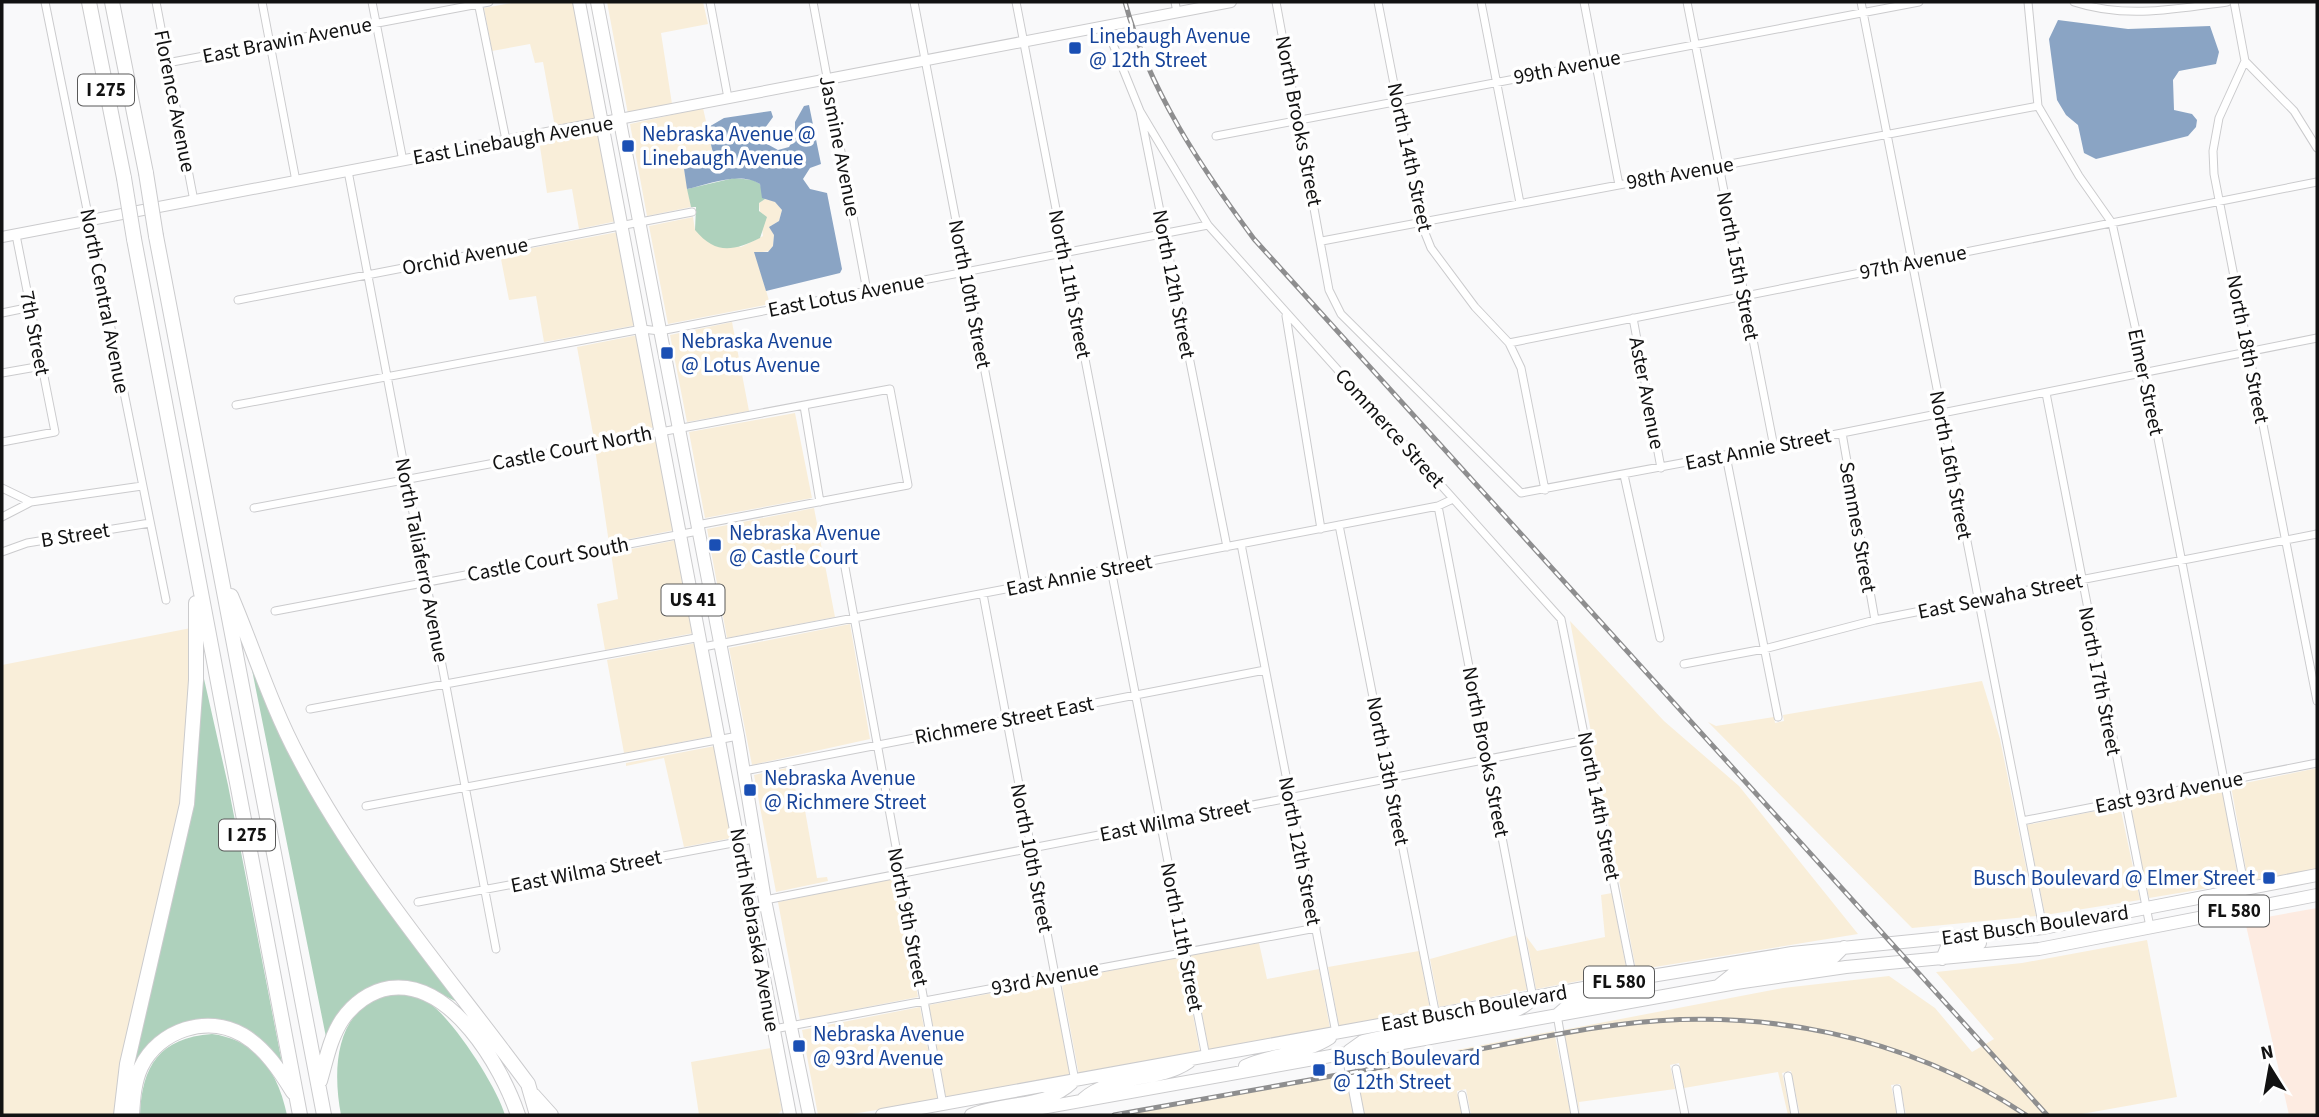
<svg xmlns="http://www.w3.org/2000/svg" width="2319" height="1117" font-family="'Source Sans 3',sans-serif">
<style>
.commercial{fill:#f9eed9}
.industrial{fill:#fdebe1}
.green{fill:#aed1bc}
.water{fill:#8aa4c4}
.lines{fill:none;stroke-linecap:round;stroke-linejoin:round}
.street-casing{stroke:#cbcbcd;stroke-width:9}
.secondary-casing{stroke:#cbcbcd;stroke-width:12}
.primary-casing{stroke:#cbcbcd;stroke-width:14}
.highway-casing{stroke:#cbcbcd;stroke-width:16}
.street{stroke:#fff;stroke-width:7}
.secondary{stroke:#fff;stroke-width:10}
.primary{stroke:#fff;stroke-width:12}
.highway{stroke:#fff;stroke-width:14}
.rail-casing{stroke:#8e8e8f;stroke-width:5}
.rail{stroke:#fff;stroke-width:2.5;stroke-dasharray:8;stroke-linecap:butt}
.highway-bridge-casing{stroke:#cbcbcd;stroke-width:16;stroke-linecap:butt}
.highway-bridge{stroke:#fff;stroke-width:14}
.transit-dot{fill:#1a4fb4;stroke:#fff;stroke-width:2.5}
.labels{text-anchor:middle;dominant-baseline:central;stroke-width:7;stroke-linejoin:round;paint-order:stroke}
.shield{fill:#fff;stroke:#595959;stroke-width:2}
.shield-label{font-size:19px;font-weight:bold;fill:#121212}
.transit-label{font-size:21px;fill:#164399;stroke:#fff;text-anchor:start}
.street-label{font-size:21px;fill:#121212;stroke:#fff}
</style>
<rect width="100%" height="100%" fill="#f9f9fa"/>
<path class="commercial" d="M517 2H574L597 120 555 127 543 62 535 63 530 44 492 51 484 8Z
M607 2H703L708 24 661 33 672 104 628 114Z
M703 108 713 153 711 162 684 169 691 207 647 216 630 124Z
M599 130 617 221 579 229 572 189 547 193 539 140Z
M765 199 775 201 782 210 779 221 771 226 774 235 773 246 769 251 755 253 770 304 668 324 649 226 693 217 695 230 741 247 763 236 759 203Z
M618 232 637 325 544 342 536 296 509 300 500 254Z
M732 322 749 411 687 422 670 335Z
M638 335 656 427 594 439 577 347Z
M795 413 812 498 705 518 689 432Z
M658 437 675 530 609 543 595 449Z
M814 508 835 617 727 638 707 529Z
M677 540 694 633 605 650 597 604 618 599 611 553Z
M1570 621 1664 721 1739 786 1858 934 1636 970Z
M850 624 870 739 752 765 729 648Z
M191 628 187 771 117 1115H2V665Z
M696 643 713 736 624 753 607 660Z
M1982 681 2000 739 2036 916 1912 928 1708 722 1716 726 1774 717 1775 723 1784 721 1783 715Z
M715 746 732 838 684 847 664 758 626 766V763Z
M791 767 797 797 803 799 817 878 827 877 828 881 776 892 754 775Z
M2317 768V869L2248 881 2231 786Z
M2222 788 2239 883 2149 898 2129 805Z
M2120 806 2140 900 2045 915 2027 825Z
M896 878 918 997 800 1020 778 902Z
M1612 893 1627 972 1536 989 1526 936 1537 951 1605 937 1601 895Z
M1517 935 1527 990 1439 1007 1430 959Z
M2147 940 2177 1097 2076 1115H1906L1900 1084 1891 1085 1897 1115H1800L1791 1071 1782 1073 1791 1115H1788L1778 1072 1684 1088 1679 1063 1670 1065 1675 1089 1579 1102 1580 1115 1563 1030 1783 988 1889 976 1935 1008 1972 1052 1994 1039 1936 972 2022 963Z
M1259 943 1267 979 1319 969 1330 1028 1209 1051 1191 955Z
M1419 951 1430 1009 1339 1026 1328 967Z
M1182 957 1200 1052 1079 1075 1061 980Z
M1052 982 1070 1076 946 1098 929 1005Z
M920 1007 938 1100 846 1115H818L802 1030Z
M1554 1031 1571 1115H1471L1466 1089 1457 1091 1462 1115H1363L1354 1070Z
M771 1048 782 1110 777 1115H699L691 1062Z
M1345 1072 1354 1115H1118Z"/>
<path class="industrial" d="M2317 908V1115H2289L2245 921Z"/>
<path class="green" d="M734 178 753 180 760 184 765 199 759 203V211L767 217 760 238C733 251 716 255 695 230L696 207H691L687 189Z
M251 665 287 738 459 999 455 1001 424 985 384 986 327 1042Z
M202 670 228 785 282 1063 255 1038 190 1024 132 1075 178 868Z
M393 994C406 995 419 996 429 1003 453 1019 497 1087 505 1115H341C332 1068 335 1005 393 994Z
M212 1034C257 1040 278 1072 287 1115H140C142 1066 159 1038 212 1034Z"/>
<path class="water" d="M2058 20 2128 29 2210 26 2219 52 2216 64 2179 71 2173 80 2174 110 2192 114 2197 120 2196 127 2188 136 2096 159 2084 153 2078 125 2066 115 2057 100 2049 39Z
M809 105 821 164 810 168 803 179 810 189 827 193 842 269 840 273 766 291 754 252H768L773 246 774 235 769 227 779 221 782 210 775 202 762 198 760 184C740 171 709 184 687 189L684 169 711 162 713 153 707 128 724 118 771 111 773 117 765 128 767 144 778 150 789 147 795 136V122L804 106Z"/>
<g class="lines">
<g class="street-casing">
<path id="street" d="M45 2 166 600
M156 2 194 201
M262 2 296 181
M372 2 403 161
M478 2 506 140
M710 2 728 98
M813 2 867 291
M914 2 1026 585
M1016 2 1125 566
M1175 2 1177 12
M1276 2 1329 290 1341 314 1521 493 1842 433 2317 338
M1378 2 1421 223 1431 248 1475 307 1509 343 1521 368 1545 490
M1481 2 1520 203
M1584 2 1619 185
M1687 2 1774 447
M1861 2 2043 928
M2028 2 2038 106 2079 176 2112 223 2145 371 2245 889
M2074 2C2125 19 2176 9 2227 2
M2234 2 2245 61 2219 118 2213 151 2214 174 2317 701
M1106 27 1140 111 1227 547
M2245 61 2294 111 2317 148
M167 63 489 2
M1140 111 1208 225 1561 619 1633 979
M1216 136 1919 2
M348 171 496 949
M1322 241 2038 106
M238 300 692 212
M2 313 31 307
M1286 316 1321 529
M1633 318 1661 468
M1509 343 2317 182
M2 373 42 366
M2046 393 2150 927
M236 405 642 329 660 331 1208 225
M804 406 820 502
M1842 433 1875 620
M2 442 55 432 16 235
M1726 456 1778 717
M1624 475 1660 638
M2 488 31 502
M1438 506 1533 998
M254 508 890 389 908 485 697 525
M2 517 31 502 142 486
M1339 525 1436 1016
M1241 544 1336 1033
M2 552 27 543 150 523
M844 562 943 1105
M1111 569 1206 1057
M983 594 1075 1081
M275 611 698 531
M703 647 1438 506 1453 499
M1684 664 1764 649 1875 620 1977 600 2317 534
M310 709 701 637
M744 771 1265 670
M366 806 738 736
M2022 821 2317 763
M765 900 1586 740
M418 902 754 839
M1557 1015 1575 1115
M774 1029 1316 928
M1676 1069 1685 1115
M1788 1076 1795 1115
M1897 1089 1901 1115
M1462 1095 1466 1115"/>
</g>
<g class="secondary-casing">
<path id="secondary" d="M2 237 1231 2
M1347 1053 1359 1115"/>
</g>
<g class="primary-casing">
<path id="primary" d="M579 2 790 1115
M597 2 738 736 765 900 809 1115
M1942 959 1946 949 1980 943
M1718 986 1733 974 1834 957 1844 947
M1557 1015 1573 1001 1631 989 1633 979
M1427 1036C1459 1016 1513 1024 1533 998
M1349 1051 1363 1041 1425 1027 1435 1020
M1245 1066C1273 1053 1304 1055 1330 1038
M1083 1099C1112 1073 1157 1084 1189 1062
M882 1115 1633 979 1792 953 2043 928 2317 875
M971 1115C1003 1101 1046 1108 1072 1083
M1003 1115 1736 983 1846 967 2039 949 2317 895"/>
</g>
<g class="highway-casing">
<path id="highway" d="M89 2 124 178
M112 2 146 173
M156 236 324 1115
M134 239 300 1115
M231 596C254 650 271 706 299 758 360 875 450 978 528 1084L537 1115
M320 1081C326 1061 330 1038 342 1020 353 1004 370 991 390 988 451 980 501 1065 518 1115
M533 1095 551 1115
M121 1115 127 1064 187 804 196 680V603
M132 1115C133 1099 134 1082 141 1067 159 1030 207 1014 243 1035 265 1048 280 1071 293 1092"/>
</g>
<use href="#street" class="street"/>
<use href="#secondary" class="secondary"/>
<use href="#primary" class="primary"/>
<use href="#highway" class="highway"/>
<g class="rail-casing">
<path id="rail" d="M1125 2C1149 90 1200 166 1254 239L2047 1115
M1114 1115C1226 1095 1337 1075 1449 1055 1504 1045 1560 1032 1616 1025 1759 1006 1906 1035 2026 1115"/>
</g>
<use href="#rail" class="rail"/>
<g class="highway-bridge-casing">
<path id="highway-bridge" d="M146 173 156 236
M124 178 134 239"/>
</g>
<use href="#highway-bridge" class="highway-bridge"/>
</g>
<g class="transit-dot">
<rect x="1068" y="41" width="14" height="14" rx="3.5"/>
<rect x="621" y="139" width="14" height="14" rx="3.5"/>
<rect x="660" y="346" width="14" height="14" rx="3.5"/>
<rect x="708" y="538" width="14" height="14" rx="3.5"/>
<rect x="743" y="783" width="14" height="14" rx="3.5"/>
<rect x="2262" y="871" width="14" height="14" rx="3.5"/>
<rect x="792" y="1039" width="14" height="14" rx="3.5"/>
<rect x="1312" y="1063" width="14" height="14" rx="3.5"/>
</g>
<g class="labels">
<g class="shield">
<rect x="78" y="74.5" width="56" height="31" rx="5"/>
<rect x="661.5" y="584.5" width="63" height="31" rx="5"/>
<rect x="219" y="819.5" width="56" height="31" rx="5"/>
<rect x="2199" y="895.5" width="70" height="31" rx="5"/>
<rect x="1584" y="966.5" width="70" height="31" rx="5"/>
</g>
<g class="shield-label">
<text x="106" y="90">I 275</text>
<text x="693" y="600">US 41</text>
<text x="247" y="835">I 275</text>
<text x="2234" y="911">FL 580</text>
<text x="1619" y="982">FL 580</text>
</g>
<g class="transit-label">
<text x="1089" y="36">Linebaugh Avenue<tspan x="1089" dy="24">@ 12th Street</tspan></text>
<text x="642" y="134">Nebraska Avenue @<tspan x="642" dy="24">Linebaugh Avenue</tspan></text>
<text x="681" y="341">Nebraska Avenue<tspan x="681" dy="24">@ Lotus Avenue</tspan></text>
<text x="729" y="533">Nebraska Avenue<tspan x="729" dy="24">@ Castle Court</tspan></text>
<text x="764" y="778">Nebraska Avenue<tspan x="764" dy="24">@ Richmere Street</tspan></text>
<text x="2255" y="878" text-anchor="end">Busch Boulevard @ Elmer Street</text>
<text x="813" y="1034">Nebraska Avenue<tspan x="813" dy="24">@ 93rd Avenue</tspan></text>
<text x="1333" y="1058">Busch Boulevard<tspan x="1333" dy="24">@ 12th Street</tspan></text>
</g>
<g class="street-label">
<text transform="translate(287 40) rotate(-11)">East Brawin Avenue</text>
<text transform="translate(1567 67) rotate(-11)">99th Avenue</text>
<text transform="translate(175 101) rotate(79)">Florence Avenue</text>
<text transform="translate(1299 121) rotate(79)">North Brooks Street</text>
<text transform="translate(513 140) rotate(-10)">East Linebaugh Avenue</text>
<text transform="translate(840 146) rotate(79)">Jasmine Avenue</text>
<text transform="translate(1410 157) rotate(78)">North 14th Street</text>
<text transform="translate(1680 173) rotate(-10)">98th Avenue</text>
<text transform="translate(465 256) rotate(-11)">Orchid Avenue</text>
<text transform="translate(1913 262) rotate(-11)">97th Avenue</text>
<text transform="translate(1738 266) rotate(79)">North 15th Street</text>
<text transform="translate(1070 284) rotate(79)">North 11th Street</text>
<text transform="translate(1174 284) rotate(79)">North 12th Street</text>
<text transform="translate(970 294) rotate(79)">North 10th Street</text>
<text transform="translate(846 295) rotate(-11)">East Lotus Avenue</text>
<text transform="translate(105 301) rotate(79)">North Central Avenue</text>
<text transform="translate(35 333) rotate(79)">7th Street</text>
<text transform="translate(2248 349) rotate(79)">North 18th Street</text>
<text transform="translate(2146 382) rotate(78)">Elmer Street</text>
<text transform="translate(1647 393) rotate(79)">Aster Avenue</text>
<text transform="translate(1390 428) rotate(48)">Commerce Street</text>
<text transform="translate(572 448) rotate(-11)">Castle Court North</text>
<text transform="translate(1758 449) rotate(-11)">East Annie Street</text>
<text transform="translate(1951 465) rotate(79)">North 16th Street</text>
<text transform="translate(1858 527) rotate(80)">Semmes Street</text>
<text transform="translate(75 535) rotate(-9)">B Street</text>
<text transform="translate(548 559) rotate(-11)">Castle Court South</text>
<text transform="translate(422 560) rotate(79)">North Taliaferro Avenue</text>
<text transform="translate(1079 575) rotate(-11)">East Annie Street</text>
<text transform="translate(2000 596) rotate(-11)">East Sewaha Street</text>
<text transform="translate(2100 681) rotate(79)">North 17th Street</text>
<text transform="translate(1004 720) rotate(-11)">Richmere Street East</text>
<text transform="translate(1486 752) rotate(79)">North Brooks Street</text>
<text transform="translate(1388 771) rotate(79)">North 13th Street</text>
<text transform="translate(2169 792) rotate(-11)">East 93rd Avenue</text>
<text transform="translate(1599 806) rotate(79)">North 14th Street</text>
<text transform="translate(1175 820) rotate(-11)">East Wilma Street</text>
<text transform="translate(1300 851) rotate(79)">North 12th Street</text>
<text transform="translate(1032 858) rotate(79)">North 10th Street</text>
<text transform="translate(586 871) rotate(-11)">East Wilma Street</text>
<text transform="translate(908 917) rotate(79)">North 9th Street</text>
<text transform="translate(2035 925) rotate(-8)">East Busch Boulevard</text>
<text transform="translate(755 930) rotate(80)">North Nebraska Avenue</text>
<text transform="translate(1182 937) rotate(79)">North 11th Street</text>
<text transform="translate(1045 978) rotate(-11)">93rd Avenue</text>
<text transform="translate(1474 1008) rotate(-10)">East Busch Boulevard</text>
</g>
</g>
<rect width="2319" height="1117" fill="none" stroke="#121212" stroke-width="7"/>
<g transform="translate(2270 1068) rotate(349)" stroke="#ffffff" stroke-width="5" paint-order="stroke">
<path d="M0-5L12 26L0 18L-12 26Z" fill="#121212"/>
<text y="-10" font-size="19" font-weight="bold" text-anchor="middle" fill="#121212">N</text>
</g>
</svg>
